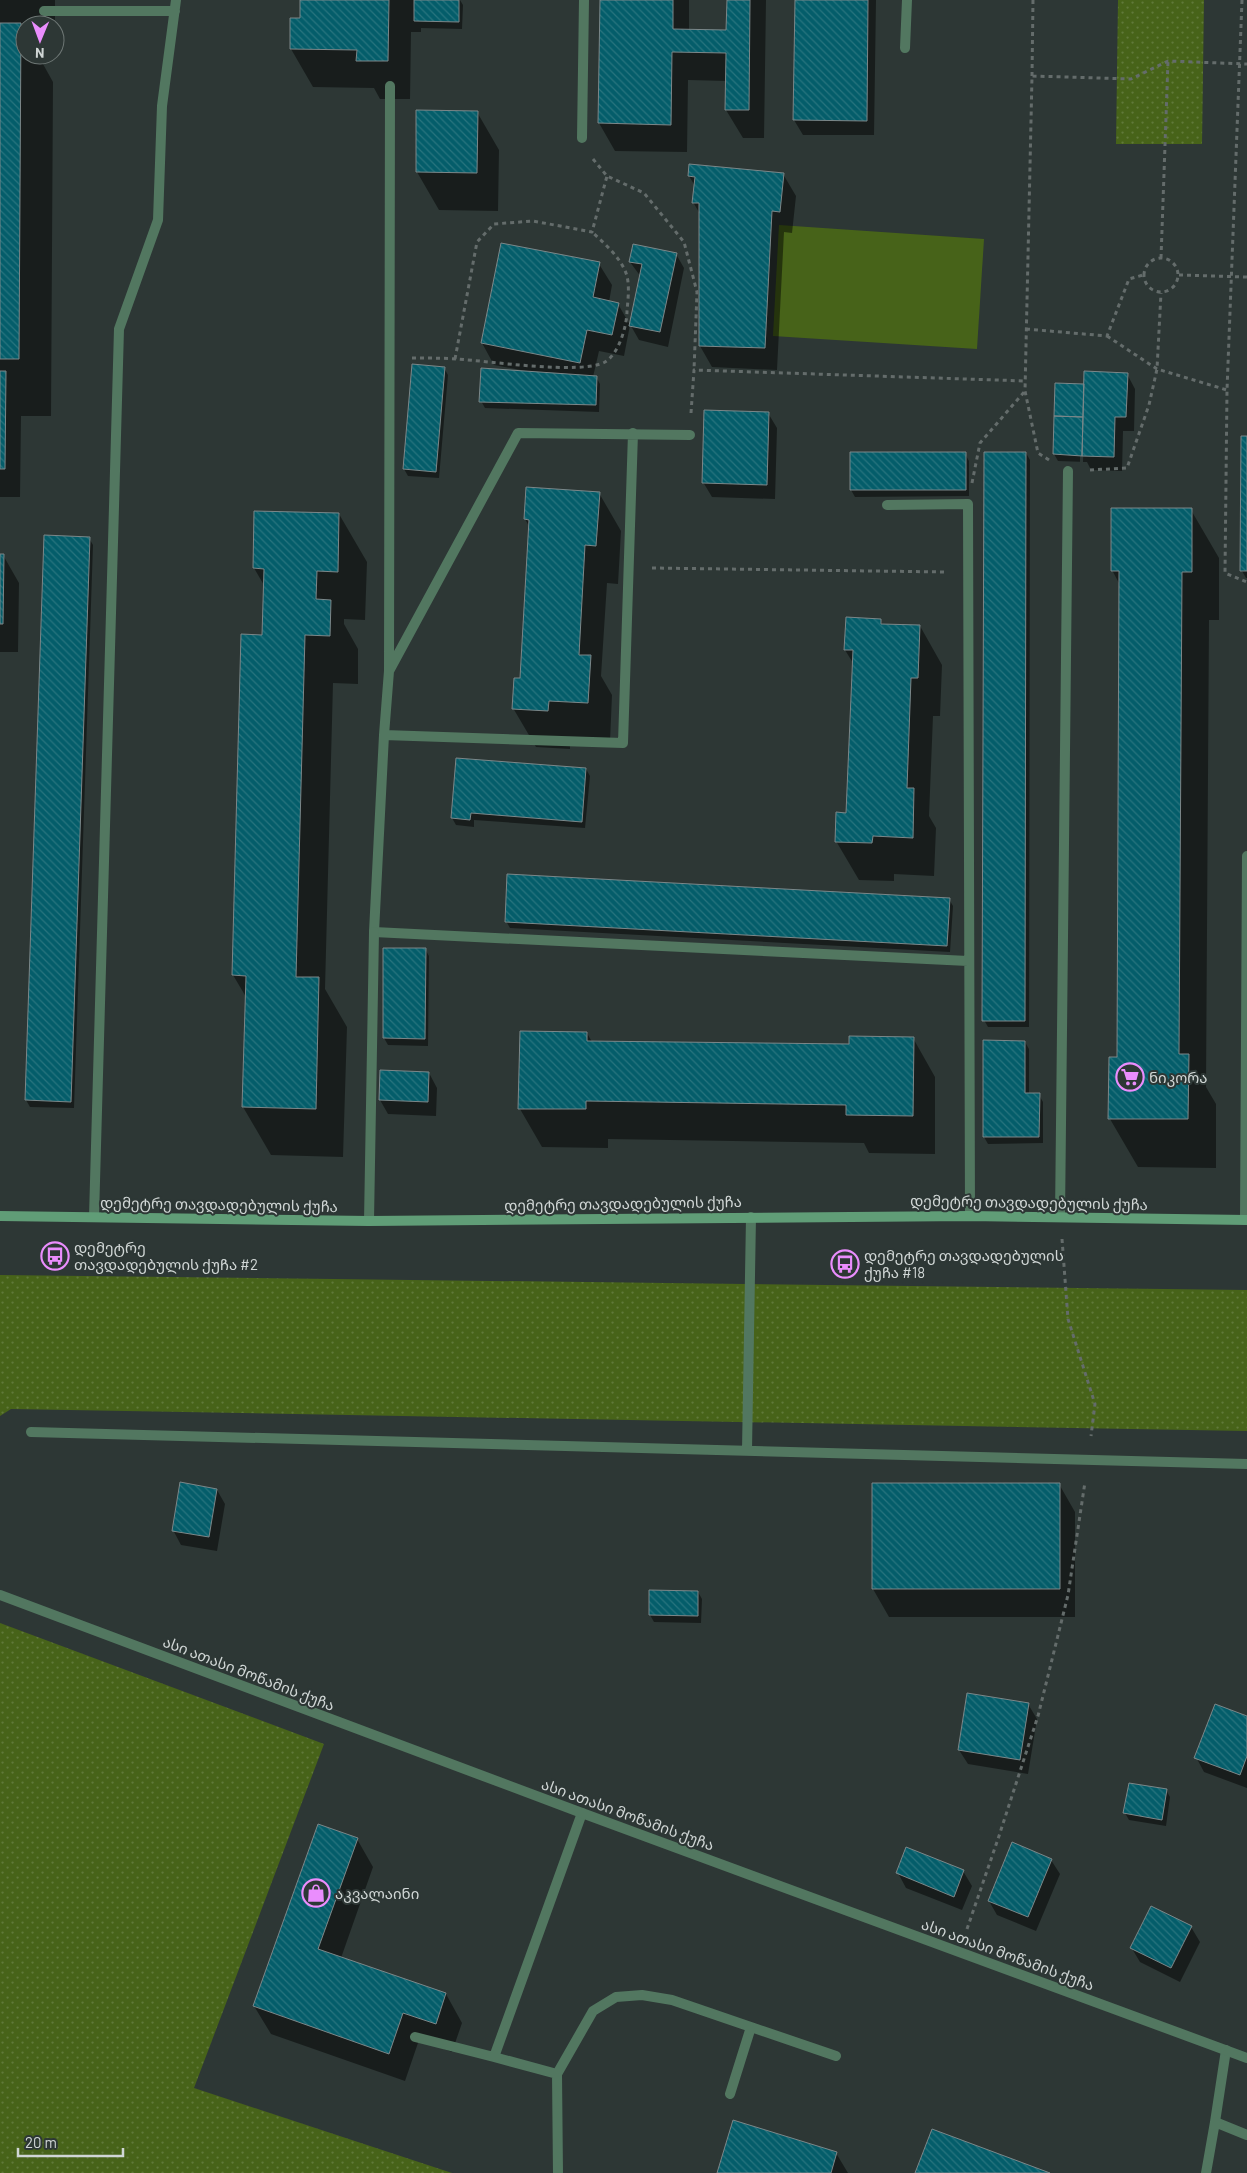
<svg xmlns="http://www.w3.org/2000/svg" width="1247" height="2173" font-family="Barlow,'Noto Sans Georgian',sans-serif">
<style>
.grass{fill:url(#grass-dots)}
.garden{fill:#476319}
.shadow{fill:#0007;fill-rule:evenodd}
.building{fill:url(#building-back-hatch);stroke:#7c8789}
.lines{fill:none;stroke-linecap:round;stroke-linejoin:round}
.path{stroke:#646c6b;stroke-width:3;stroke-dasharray:4 4;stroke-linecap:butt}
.service{stroke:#527760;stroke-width:10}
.minor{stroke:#527760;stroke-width:10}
.secondary{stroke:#609d77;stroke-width:10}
.labels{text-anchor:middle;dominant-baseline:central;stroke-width:4;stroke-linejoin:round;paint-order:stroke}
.poi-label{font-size:15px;fill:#d0d6d5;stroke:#2d3735;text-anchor:start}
.street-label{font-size:15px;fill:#d0d6d5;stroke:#2d3735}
</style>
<defs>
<pattern id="grass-dots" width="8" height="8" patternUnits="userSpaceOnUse" patternTransform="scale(1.25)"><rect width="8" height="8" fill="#476319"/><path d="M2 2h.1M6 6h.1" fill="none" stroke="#60793a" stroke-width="1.8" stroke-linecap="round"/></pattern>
<pattern id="building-back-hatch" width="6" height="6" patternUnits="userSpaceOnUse" patternTransform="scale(1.25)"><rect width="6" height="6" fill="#045d6a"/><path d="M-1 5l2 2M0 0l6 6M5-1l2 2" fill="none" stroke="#28747e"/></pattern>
</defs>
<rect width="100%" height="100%" fill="#2d3735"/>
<path class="grass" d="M1118 0H1204L1202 144H1116Z
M0 1275 1247 1290V1431L11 1409 0 1416Z
M0 1623 324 1744 194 2088 452 2173H0Z"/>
<path class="garden" d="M779 225 984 239 977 349 773 336Z"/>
<path class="shadow" d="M0 0H55V25H25V55H38L53 82 51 416H21L20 497H0Z
M301 0H460L463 5 462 29 421 28V32H411L410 99H380L374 88 313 87 291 49 301 19Z
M601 0H689V31L728 32V0H766L764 138H743L726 110 727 81 688 80 687 152 615 151 599 123Z
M796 0H876L874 135H803L794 120Z
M477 112 499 150 498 211 439 210 417 172Z
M783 174 796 196 792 233 784 232 777 370 712 367 700 346V214L693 202 695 186 689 176Z
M676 254 684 268 668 347 639 340 631 326 641 277 630 262Z
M599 264 612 285 609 302 618 304 630 325 624 356 599 351 593 377H596L600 384 599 412 485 408 481 401 521 370 494 365 482 343Z
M444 368 448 375 439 478 408 476 404 469Z
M1127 374 1135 389 1134 431H1123L1122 471 1091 470 1087 462 1058 461 1054 454 1056 384 1083 386ZM1081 419H1084L1083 462H1080Z
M768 413 777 428 775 499 712 497 703 482Z
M1247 437V578H1246L1242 571Z
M1026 453 1030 460 1029 1027H988L984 1020Z
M965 454 969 461V496L855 497 851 490Z
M599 493 621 531 618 584 607 583 601 676 612 695 610 742 570 739V749L536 747 513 708 521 680 530 528 525 519Z
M1191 510 1219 558V620H1209L1206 1087 1216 1104V1168L1138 1167 1110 1119 1118 1058 1120 585 1112 570Z
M255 512 339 514 367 562 365 620 344 619V624L358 649V684L333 683 325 989 347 1027 343 1157 271 1155 243 1107 246 997 233 975 263 636 265 587 254 568Z
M89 538 93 545 74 1108 30 1107 26 1100Z
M0 555H3L19 583 18 652H0Z
M880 620 883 625 920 626 942 665 940 716H933L929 816 936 828 934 876 894 874V881L859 880 836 841 847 814 853 663 845 650Z
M586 769 590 776 585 828 474 820V827L456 825 452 818Z
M949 899 953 906 950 952 510 928 506 921Z
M425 949 429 956 428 1046 388 1045 384 1038Z
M587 1033 592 1042 850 1045 913 1038 935 1077V1154L869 1153 864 1143 608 1139V1148L542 1147 520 1109Z
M1025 1042 1029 1049V1094L1039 1095 1043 1102V1143L988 1144 984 1137Z
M429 1073 437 1088 436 1116 388 1114 380 1100Z
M1059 1484 1075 1512V1617H889L873 1589Z
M217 1490 225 1504 217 1551 181 1545 173 1530Z
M651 1591 698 1592 702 1599 701 1623 654 1622 650 1615Z
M1028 1704 1037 1719 1028 1774 968 1764 959 1750Z
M1247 1718V1788L1204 1772 1196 1757Z
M1166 1790 1170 1797 1166 1826 1129 1820 1125 1813Z
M357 1839 373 1867 341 1958 446 1994 462 2023 452 2052 419 2040 405 2081 271 2034 254 2006Z
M1051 1860 1060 1874 1036 1931 997 1915 989 1901Z
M963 1871 972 1886 962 1910 906 1888 898 1873Z
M1152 1908 1191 1927 1200 1942 1180 1982 1140 1962 1131 1947Z
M836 2153 848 2173H719Z"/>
<path class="building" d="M300 0H389L388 61H356L357 50 290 49V18H300Z
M414 0H459V22L414 21Z
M600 0H673V29L726 30 727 0H750L749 110H725L726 53 672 52 671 125 598 123Z
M795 0H868L867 121 793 120Z
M0 23H21L19 359H0Z
M416 110 478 111 477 173 416 172Z
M689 164 784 173 780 212 772 211 765 348 699 346V203H692L695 177 688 176Z
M501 243 600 262 593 297 619 303 612 335 587 330 580 363 481 343Z
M633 244 677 253 660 332 629 326 642 264 629 262Z
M412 364 445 367 436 472 403 469Z
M481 368 597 376 596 405 479 402Z
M0 371H6L5 469H0Z
M1084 371 1128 373 1126 417H1115L1114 457 1082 456Z
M1055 383 1084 384 1083 417 1054 416Z
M704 410 769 412 767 485 702 483Z
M1054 416 1083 417 1082 456 1053 454Z
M1241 436H1247V571H1240Z
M850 452H966V490H850Z
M984 452H1026L1025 1021H982Z
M526 487 600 492 596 546 585 545 579 655H591L588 703 549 701 548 711 512 709 514 678H520L529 520 524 519Z
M1111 508H1192V572H1182L1179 1054H1189L1188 1119H1108L1109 1057H1117L1119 571H1111Z
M254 511 339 513 338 572 317 571 316 599 331 600 330 636 305 635 296 977H319L316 1109 242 1107 246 976 232 975 241 634 262 635 264 569 253 568Z
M44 535 90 537 71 1102 25 1100Z
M0 554H4L3 624H0Z
M846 617 881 619V624L920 625 918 678H911L907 788H914L913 838 873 836 872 843 835 842 836 812 846 813 853 650H844Z
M456 758 586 768 582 822 471 813 470 820 451 818Z
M507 874 950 898 947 946 505 922Z
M383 948H426L425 1039 383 1038Z
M520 1031 587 1032V1041L849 1044V1036L914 1037 913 1116 846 1115V1105L586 1101V1109H518Z
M983 1040 1025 1041V1093H1040L1039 1137H983Z
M380 1070 429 1072 428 1102 379 1100Z
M180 1482 217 1489 209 1537 172 1531Z
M872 1483H1060V1589H872Z
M649 1590 698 1591V1616L649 1615Z
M967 1693 1029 1703 1020 1760 958 1750Z
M1215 1704 1247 1716V1756L1240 1775 1194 1758Z
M1129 1783 1167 1789 1162 1820 1123 1813Z
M318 1824 358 1838 318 1949 446 1993 436 2024 403 2013 389 2054 253 2006Z
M1012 1842 1052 1859 1028 1917 988 1901Z
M906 1847 964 1870 954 1897 896 1873Z
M1151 1906 1192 1926 1171 1968 1130 1948Z
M733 2120 837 2152 831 2173H717Z
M932 2129 1050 2173H915Z"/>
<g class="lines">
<path class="path" d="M1242 0 1227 390 1225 573 1247 582
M1032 76 1033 0
M593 159 607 176 644 193 684 242 697 292 694 370
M1144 275a17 17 0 1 1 34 0a17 17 0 1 1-34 0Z
M1161 258 1168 61
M1179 275 1247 277
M1026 329 1107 336 1129 279 1143 275
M1107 336 1157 369 1227 390
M412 358C427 358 442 358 457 359 488 361 582 375 605 362 619 354 627 325 627 311 628 299 630 284 626 273 620 257 604 243 592 232
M455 359 477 242 494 224 533 221 592 232 607 176
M691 413 694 370 1026 381
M1049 460 1038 453 1025 391 1032 76 1131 79 1168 61 1247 64
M1090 470 1127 468 1149 405 1157 369 1161 293
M972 483 980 443 1025 391
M652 568 946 572
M1062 1239 1068 1319 1095 1404 1091 1436
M967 1929 998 1839 1038 1716 1068 1595 1085 1482"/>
<path class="service" d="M44 11H175
M905 48 907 0
M582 138 584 0
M690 435 518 433 389 671 384 735 374 932 968 961
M887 505 968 504 970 1216
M389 670 390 86
M384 735 623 743 633 433
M94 1217 119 329 158 220 162 106 176 0
M1060 1217 1068 471
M1245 1220 1247 856
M415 2037 494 2057 582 1813
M1226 2050 1215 2122 1247 2135
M494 2057 557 2074 593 2011 616 1997 642 1995 672 2000 836 2056
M557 2074 558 2173
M730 2094 751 2027
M1206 2173 1215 2122"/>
<path class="minor" d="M369 1221 374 932
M31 1432 1247 1464
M747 1450 751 1217
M0 1595 582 1813 1247 2058"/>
<path class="secondary" d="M0 1216 369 1221 970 1216 1247 1220"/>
</g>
<defs>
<g id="supermarket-ring" transform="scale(1.4375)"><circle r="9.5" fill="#2d3735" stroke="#ea8dfd" stroke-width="1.5"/><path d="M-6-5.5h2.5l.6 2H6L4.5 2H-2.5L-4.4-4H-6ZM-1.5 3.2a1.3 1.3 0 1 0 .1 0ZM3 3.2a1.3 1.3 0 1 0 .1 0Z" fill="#ea8dfd"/></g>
<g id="bus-ring" transform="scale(1.4375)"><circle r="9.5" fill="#2d3735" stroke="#ea8dfd" stroke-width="1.5"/><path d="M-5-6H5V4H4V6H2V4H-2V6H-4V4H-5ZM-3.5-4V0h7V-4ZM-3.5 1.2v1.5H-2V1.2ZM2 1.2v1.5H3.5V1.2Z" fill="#ea8dfd"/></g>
<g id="shop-ring" transform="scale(1.4375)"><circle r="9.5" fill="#2d3735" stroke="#ea8dfd" stroke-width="1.5"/><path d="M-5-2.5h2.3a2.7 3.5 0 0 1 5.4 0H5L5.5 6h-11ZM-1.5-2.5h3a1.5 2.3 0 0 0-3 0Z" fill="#ea8dfd"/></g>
</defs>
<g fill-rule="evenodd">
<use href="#supermarket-ring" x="1130" y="1077"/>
<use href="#bus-ring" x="55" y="1256"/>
<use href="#bus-ring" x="845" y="1264"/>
<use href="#shop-ring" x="316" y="1893"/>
</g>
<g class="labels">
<g class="poi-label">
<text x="1149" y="1077">ნიკორა</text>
<text x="74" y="1247">დემეტრე<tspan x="74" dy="17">თავდადებულის ქუჩა #2</tspan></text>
<text x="864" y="1255">დემეტრე თავდადებულის<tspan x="864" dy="17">ქუჩა #18</tspan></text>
<text x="335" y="1893">აკვალაინი</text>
</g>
<g class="street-label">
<text transform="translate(1029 1202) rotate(1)">დემეტრე თავდადებულის ქუჩა</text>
<text transform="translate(623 1203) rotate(-1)">დემეტრე თავდადებულის ქუჩა</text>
<text transform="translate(219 1204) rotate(1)">დემეტრე თავდადებულის ქუჩა</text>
<text transform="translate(249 1673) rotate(21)">ასი ათასი მოწამის ქუჩა</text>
<text transform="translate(628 1814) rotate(20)">ასი ათასი მოწამის ქუჩა</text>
<text transform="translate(1008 1954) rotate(20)">ასი ათასი მოწამის ქუჩა</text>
</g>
</g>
<g transform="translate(40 40) rotate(181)"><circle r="24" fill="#2d3735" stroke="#6e7775"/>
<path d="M0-4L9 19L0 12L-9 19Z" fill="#ea8dfd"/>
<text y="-8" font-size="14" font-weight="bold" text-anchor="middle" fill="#d0d6d5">N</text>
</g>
<path d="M18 2148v8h105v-8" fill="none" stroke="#d0d6d5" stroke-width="2.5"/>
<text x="25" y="2148" font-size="15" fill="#d0d6d5" stroke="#2d3735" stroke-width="4" paint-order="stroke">20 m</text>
</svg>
